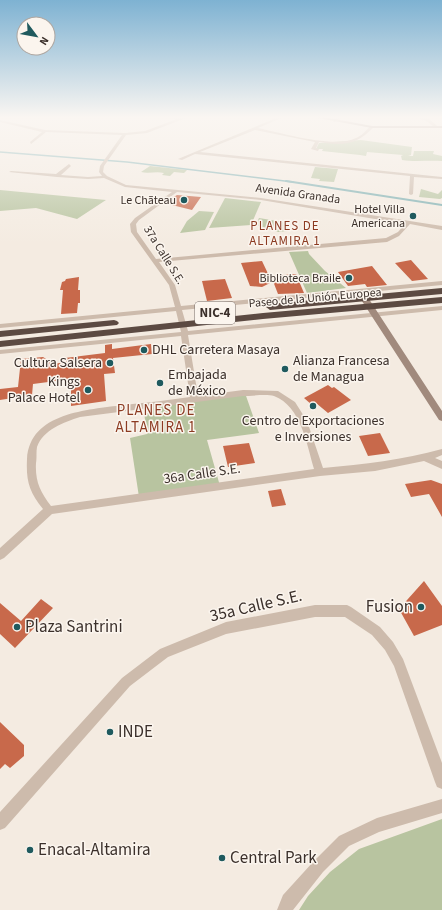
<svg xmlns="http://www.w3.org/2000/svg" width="442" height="910" font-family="'Source Sans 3',sans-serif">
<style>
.green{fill:#b8c4a0}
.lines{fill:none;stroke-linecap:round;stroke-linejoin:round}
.stream-far1{stroke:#7fb0b2;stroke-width:1.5}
.stream{stroke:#7fb0b2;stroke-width:2}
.building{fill:#c8694b}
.street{fill:#cdbbac;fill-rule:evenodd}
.secondary{fill:#a18a7d;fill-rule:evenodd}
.highway{fill:#5c4a42;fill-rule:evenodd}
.poi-dot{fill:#1f5a5e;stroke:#fbf5ee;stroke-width:1.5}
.labels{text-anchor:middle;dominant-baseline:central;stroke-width:3;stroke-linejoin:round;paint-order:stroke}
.far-street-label{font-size:12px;fill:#3b302b;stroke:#fbf5ee}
.far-poi-label{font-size:12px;fill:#3b302b;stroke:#fbf5ee;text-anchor:end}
.far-neighbourhood-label{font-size:13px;letter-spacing:1px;fill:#8c3b22;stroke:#fbf5ee}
.shield{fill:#fbf5ee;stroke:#756b66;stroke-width:1}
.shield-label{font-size:13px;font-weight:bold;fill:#3b302b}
.poi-label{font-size:14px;fill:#3b302b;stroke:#fbf5ee;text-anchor:start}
.street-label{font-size:14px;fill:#3b302b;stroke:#fbf5ee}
.neighbourhood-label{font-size:15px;letter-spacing:1px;fill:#8c3b22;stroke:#fbf5ee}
.near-street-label{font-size:17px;fill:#3b302b;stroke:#fbf5ee}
.near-poi-label{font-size:17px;fill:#3b302b;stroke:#fbf5ee;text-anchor:start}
</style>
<rect width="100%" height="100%" fill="#f4ebe1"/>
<path class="green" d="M361 140 412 147 411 155 408 156H413L414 151H434L433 154 442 156V161C429 160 415 162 402 160L401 156 403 155 367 152 366 156 360 155 322 151 323 149H316L319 143Z
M150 166 187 170 184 173 174 172 170 176 162 175 164 173C156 171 149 174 141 172Z
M315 167 338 169 334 182 319 181 320 179 311 178Z
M421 189 438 194 442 190V198L440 199 419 197Z
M0 190 106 200 77 219 36 208 0 211Z
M225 198 261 202 251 225 209 228Z
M199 211 214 212 205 230 180 233 187 221Z
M259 218 283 222 289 231 278 232 256 225Z
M308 251 309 254 325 271 346 288 307 293 289 252Z
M245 393 259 433 207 440 220 486 139 497 130 438 147 434 143 405Z
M442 819V910H299L308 896 330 872 359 849Z"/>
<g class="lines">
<path class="stream-far1" d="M0 152 127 162 293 182"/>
<path class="stream" d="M286 181 442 205"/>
</g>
<path class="building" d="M177 195 201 197 192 210 164 203Z
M411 260 428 279 412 281 395 263Z
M262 261 272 282 262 287 250 286 241 263Z
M372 266 387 285 367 287 365 284 348 286 338 272Z
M296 274 304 293 278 294 271 276Z
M79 277 78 290H80V303H78L77 313 61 314 63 290H60L62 282 65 281 66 279Z
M225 279 232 298 207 301 202 281Z
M112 344V349L151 344 152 354 113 358 115 373 104 374 106 401 71 406V379L33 384 32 395 0 400V389L18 387 21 359 43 357 54 364 65 362V358L105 353V345Z
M328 385 332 388 334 387 351 400 328 413 316 403 312 405 304 398Z
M380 433 390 453 368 456 359 436Z
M249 443 255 463 228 467 223 446Z
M431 480 442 484V517L429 494 411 497 405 484Z
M281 489 286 505 272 507 268 491Z
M424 581 442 606V625L414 636 399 609Z
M41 599 53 608 15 648 0 634V603L21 621Z
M0 722 24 745V756L10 768 5 764 0 769Z"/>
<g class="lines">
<path class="street" d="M162 116 181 118 191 116 147 133 126 135 104 166 103 172 107 176 126 185 261 198 442 226V230L410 224 399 236 387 242 159 262 175 285 181 306 442 281V285L182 310 188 331 442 306V310L188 335 198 396 243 390 278 391 295 402 307 421 323 468C364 464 403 460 442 449V455L435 458 442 461V469L424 461 375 471 320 476 52 514 4 558 0 560V548L43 509C29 492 26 481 27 459 30 412 88 410 123 405 146 403 168 400 190 397L181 336 0 354V350L181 332 176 311 0 328V324L175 307 169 285 131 232 130 224 135 218 172 192 125 187 104 178 88 179 57 177 9 172 11 171 56 174 69 164 71 166 61 175 88 177 102 176 99 172 100 166 122 135 46 132 31 144 30 142 42 132 0 122V120L45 130 125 133 145 131 177 119ZM177 192 261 200 405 224 398 232 386 238 156 259 137 232 136 224 139 220ZM243 396C251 396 267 394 274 396 301 406 307 445 314 469L51 506C40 492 35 481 36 463 37 457 36 452 37 447 43 430 64 422 80 417Z
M281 116H286L258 128C282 133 335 149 356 138 362 136 366 130 371 126L374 127C356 145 344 146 319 142L316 148 319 149 318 151 311 149 315 142 255 130 200 152 442 177V179L414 177 413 194 411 195 409 194 410 176 195 154 182 160 178 159Z
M337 116H341L335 122H333Z
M414 116C424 116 431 119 438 127L435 128 428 122Z
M315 605H347L351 607 380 627 393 642 403 659 442 763V789L437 787 435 782 394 666 385 650 372 635 345 617H315L226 634 168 657 130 686 5 828 0 830V812L122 678 160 649 226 622Z
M442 799V813L379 832 349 846 323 872 293 910H277L283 895 313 862 339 836 377 818Z"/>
<path class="secondary" d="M319 116 372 126H442V128H372L307 116Z
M361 296H367L442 411V421L439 420 360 298Z"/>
<path class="highway" d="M442 288V294L270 310 266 307 270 304Z
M442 297V303L263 319 0 347V341L263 313Z
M114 320 117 321 119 323 117 325 0 337V331Z"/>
</g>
<linearGradient id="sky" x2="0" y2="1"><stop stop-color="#7eb2d2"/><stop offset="0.48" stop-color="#faf6f2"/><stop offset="1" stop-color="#faf6f2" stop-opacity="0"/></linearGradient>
<rect width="442" height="244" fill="url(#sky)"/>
<g class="poi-dot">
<circle cx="184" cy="200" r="4"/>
<circle cx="413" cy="216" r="4"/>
<circle cx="349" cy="278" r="4"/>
<circle cx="144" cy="350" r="4"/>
<circle cx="110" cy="363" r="4"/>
<circle cx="285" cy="369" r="4"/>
<circle cx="160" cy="383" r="4"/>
<circle cx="88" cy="390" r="4"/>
<circle cx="313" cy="406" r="4"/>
<circle cx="421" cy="607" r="4"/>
<circle cx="17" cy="627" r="4"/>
<circle cx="110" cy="732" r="4"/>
<circle cx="30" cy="850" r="4"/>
<circle cx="222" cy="858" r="4"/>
</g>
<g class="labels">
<g class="far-street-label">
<text transform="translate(298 194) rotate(8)">Avenida Granada</text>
<text transform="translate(164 255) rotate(58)">37a Calle S.E.</text>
<text transform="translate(315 298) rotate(-5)">Paseo de la Unión Europea</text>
</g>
<g class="far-poi-label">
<text x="176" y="200">Le Chãteau</text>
<text x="405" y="209">Hotel Villa<tspan x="405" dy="14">Americana</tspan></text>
<text x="341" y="278">Biblioteca Braile</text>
</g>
<g class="far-neighbourhood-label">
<text x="285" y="226">PLANES DE<tspan x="285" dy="15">ALTAMIRA 1</tspan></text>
</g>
<rect class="shield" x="195" y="302" width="40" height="22" rx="3"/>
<g class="shield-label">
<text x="215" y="313">NIC-4</text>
</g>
<g class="poi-label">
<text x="152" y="350">DHL Carretera Masaya</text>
<text x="293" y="361">Alianza Francesa<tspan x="293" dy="16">de Managua</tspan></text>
<text x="102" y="363" text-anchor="end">Cultura Salsera</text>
<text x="168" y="375">Embajada<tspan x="168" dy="16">de México</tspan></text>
<text x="80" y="382" text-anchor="end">Kings<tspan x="80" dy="16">Palace Hotel</tspan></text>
<text x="313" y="421" text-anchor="middle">Centro de Exportaciones<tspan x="313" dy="16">e Inversiones</tspan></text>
</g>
<g class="street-label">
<text transform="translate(202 474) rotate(-8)">36a Calle S.E.</text>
</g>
<g class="neighbourhood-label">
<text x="156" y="410">PLANES DE<tspan x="156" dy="17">ALTAMIRA 1</tspan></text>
</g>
<g class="near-street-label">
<text transform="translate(256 606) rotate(-13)">35a Calle S.E.</text>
</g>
<g class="near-poi-label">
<text x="413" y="607" text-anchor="end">Fusion</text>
<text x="25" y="627">Plaza Santrini</text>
<text x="118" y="732">INDE</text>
<text x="38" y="850">Enacal-Altamira</text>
<text x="230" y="858">Central Park</text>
</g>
</g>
<g transform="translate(36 36) rotate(122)"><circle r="19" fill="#fbf5ee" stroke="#aea6a0"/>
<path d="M0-3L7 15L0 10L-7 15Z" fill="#1f5a5e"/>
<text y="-6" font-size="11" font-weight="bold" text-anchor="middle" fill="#3b302b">N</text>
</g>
</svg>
